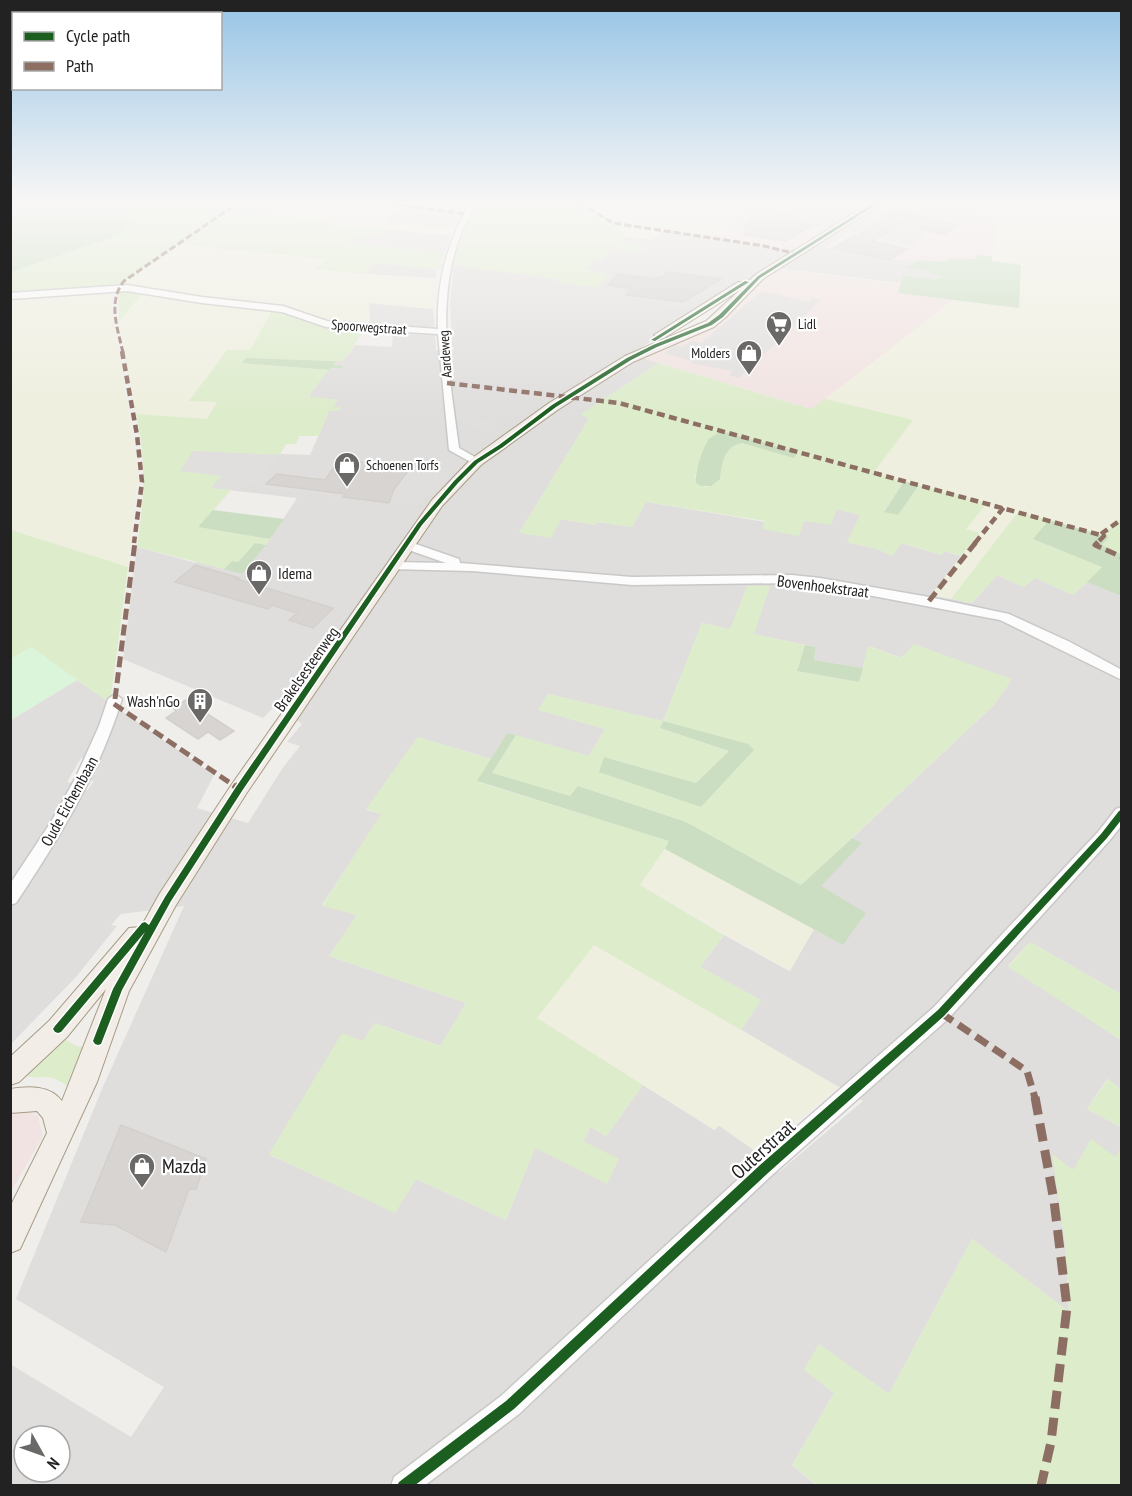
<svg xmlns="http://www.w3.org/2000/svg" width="1132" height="1496" font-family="'PT Sans Narrow',sans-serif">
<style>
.residential{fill:#dfdedc;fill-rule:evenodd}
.commercial{fill:#f1e3e1}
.farmland{fill:#efefdf}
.grass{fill:#ddeccb;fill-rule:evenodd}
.forest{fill:#cbdec1}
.park{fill:#daf5da}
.parking{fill:#e0dfde}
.building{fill:#d7d4d2;stroke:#d3d0cc;stroke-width:1.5}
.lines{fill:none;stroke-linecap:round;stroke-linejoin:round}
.minor-casing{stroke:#c9c8c7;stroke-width:3}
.major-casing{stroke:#a79c86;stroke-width:2}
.minor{fill:#fdfcfc;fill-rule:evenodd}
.major{fill:#f3ede7;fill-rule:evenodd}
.quiet-far4{stroke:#8d6e63;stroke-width:3;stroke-dasharray:7 3;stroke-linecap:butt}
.quiet-far3{stroke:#8d6e63;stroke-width:4.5;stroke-dasharray:8 4.5;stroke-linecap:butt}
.quiet-far2{stroke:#8d6e63;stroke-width:5;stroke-dasharray:11 5;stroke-linecap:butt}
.quiet-far1{stroke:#8d6e63;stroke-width:7;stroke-dasharray:14 7;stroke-linecap:butt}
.quiet{stroke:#8d6e63;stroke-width:9;stroke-dasharray:18 9;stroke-linecap:butt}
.cycleway-casing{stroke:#fff;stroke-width:3}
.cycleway{fill:#1b5e20;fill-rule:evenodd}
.labels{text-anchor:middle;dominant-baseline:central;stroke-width:4.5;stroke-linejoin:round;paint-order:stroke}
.far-poi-label{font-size:14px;fill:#222;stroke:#fff;text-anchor:start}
.far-street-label{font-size:14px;fill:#222;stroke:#fff}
.poi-label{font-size:16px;fill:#222;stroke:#fff;text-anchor:start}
.street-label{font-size:16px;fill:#222;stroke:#fff}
.near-street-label{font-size:20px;fill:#222;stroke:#fff}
.near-poi-label{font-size:20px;fill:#222;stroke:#fff;text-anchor:start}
</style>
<rect width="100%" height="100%" fill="#f0eeeb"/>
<path class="residential" d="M441 203H470L454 228 383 223 399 207 434 211Z
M798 203H890L868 218 929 233 910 246 850 231 826 247 890 260H919L907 267 930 271 944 276 938 279 903 275 900 283 769 267 641 348 640 357 659 363 582 414 589 419 519 533 561 519 595 525 597 522 632 527 646 502 765 522 763 529 803 521 837 509 861 515 847 542 878 549 892 556 901 543 942 555 944 551 961 556 932 595 972 603 997 575 1024 587 1035 578 1073 595 1087 582 1121 596V994L1030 942 1008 966 1121 1040V1089L1107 1079 1087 1109 1121 1127V1148L1117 1157 1073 1170 1053 1155 1065 1243 1069 1312 972 1239 889 1394 819 1345 804 1370 834 1393 792 1465 817 1486 11 1485 10 1364 131 1437 164 1387 16 1299 102 1089 184 906 121 914 111 925 117 926 76 977 11 1044V720L77 680 110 703 88 759 81 758 67 782 73 783V789L88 790 94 781 89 780 112 728 117 708 214 775 197 808 248 823 282 769 300 746 287 742 302 724 276 705 263 718 123 659 137 547 196 563 199 561 242 574 270 539 297 498 211 488 180 471 193 451 310 455 329 411 340 407H332L337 400 308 397 330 367 342 368 332 365 336 361H343L355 345 392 347 393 330 435 333 436 350H453L454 347H451L452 342 450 303 454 265 437 269 435 278 364 274 375 263 437 269 441 264 454 265 558 279 555 282 609 275 602 274 603 272 586 270 593 260 602 261 612 249 639 253 644 248 618 243 625 236 652 240 662 231 720 238 792 252 828 228 742 214 749 207 793 212ZM770 586 753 634 816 647 814 660 863 668 869 646 902 658 1012 679 994 705 852 838 861 843 820 886 843 945 814 929 789 971 724 935 700 967 761 1000 741 1030 863 1101 779 1172 758 1153 718 1125 714 1130 643 1085 606 1136 591 1127 583 1141 535 1147 506 1220 416 1179 395 1212 270 1155 342 1034 363 1041 375 1023 441 1046 466 1003 329 956 357 915 322 905 382 814 366 810 418 737 491 759 507 733 589 756 605 729 539 710 548 694 663 721 702 623 730 629ZM24 1436H60V1472H24Z
M909 203H980L975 215Z
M384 229 451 235 445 252 348 244 359 234 378 236Z
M369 303 433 309 435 331 370 326Z"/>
<path class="commercial" d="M890 203H909L997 219 992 256 975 255V259L949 258 944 262 890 260 826 247 849 231 910 246 928 233 867 219Z
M742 214 829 228 792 252 720 238Z
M776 269 900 284 898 293 953 300 874 363 812 409 640 357 718 326 753 293 754 286 761 278Z
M18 1110 29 1111 38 1116 43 1136 11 1192V1114Z"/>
<path class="farmland" d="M239 203H441L434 211 399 207 384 222 454 228 451 235 326 224 332 219 230 210Z
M579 203H724L749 207 718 239 662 231 652 240 625 236 613 224Z
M980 203H1058L1121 211V518L1103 535 1018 512 951 599 931 595 978 534 966 529 987 503 874 473 825 399 953 300 1018 308 992 261 997 219 975 215Z
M178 244 327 259 317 269 435 280 433 309 369 303 370 326 327 323 303 313 119 286Z
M113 289 111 304 138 473 128 567 11 530V298Z
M144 292 273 309 250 351 190 401 217 402 207 419 136 414 119 321Z
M665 849 814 929 790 971 640 885Z
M595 944 713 1013 838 1087 758 1153 719 1125 715 1130 536 1018Z"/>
<path class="grass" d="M128 203H239L231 210 332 219 326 224 384 229 378 236 359 234 349 244 445 252 438 269 375 263 364 274 316 269 326 259 178 244 119 286 11 295 10 272 120 235 130 221 119 217Z
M479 203H579L613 224 625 236 619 243 644 247 639 253 612 249 601 261 593 260 586 270 604 272 603 274 610 275 598 288 555 282 557 279 454 265C459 242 465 222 479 203Z
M121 289 144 292 119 321 118 291Z
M273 309 283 310 316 324 365 329 343 361 246 358 243 363 329 370 308 396 337 400 333 407H341L338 411H329L319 436H299L296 444H286L280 455 193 451 181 470 222 476 212 488 231 490 199 527 270 539 266 545 255 543 238 562 232 561 224 569 137 547C144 501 147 461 136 414L207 419 217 402 189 401 227 350H250Z
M659 363 811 409 825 399 913 420 874 472 904 481 884 511 898 515 919 485 987 503 966 529 979 533 961 556 944 551 942 555 902 543 892 556 878 549 847 542 860 515 837 509 831 525 804 521 799 536 762 529 765 521 646 502 632 527 597 522 595 525 561 519 551 538 519 533 589 419 581 414ZM721 431 758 447 741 443 729 447 722 463 720 479 707 487 701 486 695 476C702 457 703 441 721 431Z
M1018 512 1049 520 1034 539 1103 567 1073 595 1035 578 1024 587 997 575 972 603 951 599Z
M1121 518V554L1102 545 1109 537 1103 535Z
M11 530 128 567 110 703 31 647 11 659Z
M747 586H770L754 634 805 645 797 671 859 682 868 646 901 658 914 644 1012 679 994 705 801 885 686 822 578 786 570 797 492 773 516 735 589 756 605 729 538 710 548 694 663 721 702 623 730 629ZM664 721 754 750 701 807 605 757 696 783 729 751 660 728Z
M418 737 491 759 478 782 670 841 640 885 724 935 700 967 761 1000 741 1030 594 945 537 1018 643 1085 606 1136 591 1127 583 1141 619 1159 607 1184 535 1148 506 1220 416 1179 395 1213 269 1154 342 1033 363 1041 375 1023 440 1046 466 1003 329 956 357 915 322 906 381 814 366 809Z
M1030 942 1121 994V1040L1008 967Z
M60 1036 76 1046 91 1049 73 1090C65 1084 56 1078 46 1077 39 1077 33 1078 26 1076L24 1072Z
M1108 1079 1121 1089V1127L1087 1109Z
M1091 1139 1116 1157 1121 1148V1485H817L792 1465 834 1393 804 1370 819 1344 889 1394 972 1239 1069 1311 1065 1243 1052 1154 1073 1170Z"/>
<path class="forest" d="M11 203H128L119 216 131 222 120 235 11 272Z
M975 255 992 256V261L1021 265 1019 308 898 293 903 275 938 279 943 276 930 274V271L905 268 919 260 944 262 949 258 975 259Z
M246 358 336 361 333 365 343 366 342 368H330L329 370 242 363Z
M721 431 798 452 794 458 742 443C724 446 722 463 720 479L711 486H701L696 483C695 471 702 449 709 439 712 436 717 434 721 431Z
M904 481 919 485 898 515 884 512Z
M213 510 284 519 270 539 198 527Z
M1049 520 1109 537 1102 545 1121 554V596L1087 582 1102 567 1033 539Z
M255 543 266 545 242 574 224 569 232 561 238 562Z
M805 645 816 647 814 660 863 668 859 682 797 671Z
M663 721 748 744 754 750 701 807 599 772 604 757 696 783 729 751 660 728Z
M507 733 516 735 492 773 570 796 578 786 686 822 801 885 852 838 862 843 821 886 866 913 843 945 665 849 669 841 477 781Z"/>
<path class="park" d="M31 647 77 680 11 720V659Z"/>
<path class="parking" d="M724 277 742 279 722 288 699 303 701 304 693 309 654 303 657 298 687 299Z
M762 291 808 302 812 298 821 300 739 378 729 375 732 371 691 363 692 361 664 353 674 345 683 347 691 341 701 343Z
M456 408 489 412 480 418 497 424 487 431 456 420Z
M193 451 280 455 255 484 343 494 340 498 264 488 247 484 237 490 211 488 221 476 180 471Z
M421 466 448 469 414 505 389 503 394 489 408 472 403 471Z"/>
<path class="building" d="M894 209 958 225 945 235 899 224 873 241 907 249 890 260 834 248 854 235 859 236Z
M754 217 792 222 811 226 786 241 743 235 748 229 743 228Z
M667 272 721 279 683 302 626 295 631 289 608 285 618 274 657 279 660 276 664 277Z
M339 460 409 466 403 471H408L394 489 389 503 343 497 345 494 266 484 277 474 325 480Z
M195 565 239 578 237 579 333 608 313 628 289 620 297 613 272 605 268 609 175 582Z
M186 700 234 731 220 740 208 732 198 739 166 718 176 711 173 708Z
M121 1125 206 1159 196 1189H189L166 1252 115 1225 81 1222Z"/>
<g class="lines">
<g class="minor-casing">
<path id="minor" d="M470 203H477C472 213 466 222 462 231 434 300 450 377 459 448L480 460 482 462 476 465 449 450 438 334 326 327 282 312 202 303 127 291 10 299V293L127 285 202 297 283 306 327 321 438 329C436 283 447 243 470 203Z
M407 541 459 559 460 563 632 577 792 575 820 578 929 597 1009 614 1070 642 1122 670V680L1000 620 820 586 792 583 632 585 472 571 389 569 387 566 393 562 446 563 403 548 401 545Z
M115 694 122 699C99 774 59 838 16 903L10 905V884L51 822 76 777 99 726 108 699Z
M1122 807V825L1110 840 948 1019 771 1176 519 1414 424 1486H391L394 1477 501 1396 757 1162 934 1007 1098 832 1116 809Z"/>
</g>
<g class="major-casing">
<path id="major" d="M870 203H882L763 279 725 318 714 327 633 362 559 409 481 465 442 506 246 794 176 905 129 991 97 1082 20 1249 10 1253V1207L47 1133 43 1118 37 1111 10 1113V1089C29 1086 50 1085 62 1101L106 989 67 1037 19 1082 10 1085V1057L49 1021 129 928 141 927 160 893 232 784 432 500 471 459 549 403 625 356 706 321 740 290 664 338 660 339 654 335 738 282 747 283 755 275Z"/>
</g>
<use href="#minor" class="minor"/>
<use href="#major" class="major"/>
<path class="quiet-far4" d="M388 203 466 214
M580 203 613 223 764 246 793 253
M123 353C118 329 107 302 124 281L238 203"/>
<path class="quiet-far3" d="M122 351 137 435 142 482 134 543
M447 383 619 403 1104 536 1097 543
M1101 534 1122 519
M975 543 1004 507"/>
<path class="quiet-far2" d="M1098 542 1095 545 1122 557
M929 601 976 542
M115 699 135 542
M114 704 236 787"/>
<path class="quiet-far1" d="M234 785 239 789
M941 1013 1027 1071 1035 1098"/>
<path class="quiet" d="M1035 1097 1054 1201 1067 1307 1051 1442 1041 1486"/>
<g class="cycleway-casing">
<path id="cycleway" d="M874 203H879L760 278 723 317 712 325 657 347 631 360 556 407 503 447 478 463 458 483 422 525 242 791 171 901 122 990 101 1044 98 1045 95 1044 93 1041 113 989 145 932 61 1032 58 1033 55 1032 53 1029 55 1026 142 923 145 922 149 925 165 897 236 787 418 523 454 481 474 461 499 445 552 405 627 358 653 345 708 323 719 315 758 276Z
M745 281 749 282 655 341 651 340Z
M1122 810V819L1107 838 944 1016 768 1173 514 1409 414 1486H397L399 1482 506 1401 760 1165 938 1010 1101 834 1119 811Z"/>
</g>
<use href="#cycleway" class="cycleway"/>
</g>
<linearGradient id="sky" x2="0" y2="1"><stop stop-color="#97c4e6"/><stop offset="0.49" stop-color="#f8f7f6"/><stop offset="1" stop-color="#f8f7f6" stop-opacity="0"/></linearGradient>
<rect width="1132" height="413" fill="url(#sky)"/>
<defs>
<g id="supermarket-pin" transform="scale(1.35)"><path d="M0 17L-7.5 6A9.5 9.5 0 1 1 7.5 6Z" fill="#6a6968" stroke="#fff"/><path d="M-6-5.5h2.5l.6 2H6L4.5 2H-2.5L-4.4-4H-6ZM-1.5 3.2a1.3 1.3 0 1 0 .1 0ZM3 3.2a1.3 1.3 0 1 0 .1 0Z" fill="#fff"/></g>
<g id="shop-pin" transform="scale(1.35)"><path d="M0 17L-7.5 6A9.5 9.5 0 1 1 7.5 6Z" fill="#6a6968" stroke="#fff"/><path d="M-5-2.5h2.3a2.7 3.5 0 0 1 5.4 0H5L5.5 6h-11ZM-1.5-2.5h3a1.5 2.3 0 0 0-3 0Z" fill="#fff"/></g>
<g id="building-pin" transform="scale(1.35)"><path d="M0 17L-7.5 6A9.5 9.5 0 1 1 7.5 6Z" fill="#6a6968" stroke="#fff"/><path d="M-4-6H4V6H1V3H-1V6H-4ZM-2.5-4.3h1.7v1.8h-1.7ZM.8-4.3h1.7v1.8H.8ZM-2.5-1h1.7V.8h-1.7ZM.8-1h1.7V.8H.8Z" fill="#fff"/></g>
</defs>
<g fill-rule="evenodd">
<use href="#supermarket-pin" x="779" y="324"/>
<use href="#shop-pin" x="749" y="353"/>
<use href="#shop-pin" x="347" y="465"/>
<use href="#shop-pin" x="259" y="573"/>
<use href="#building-pin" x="200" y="701"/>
<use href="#shop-pin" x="142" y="1166"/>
</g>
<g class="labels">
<g class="far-poi-label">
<text x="798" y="324">Lidl</text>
<text x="730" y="353" text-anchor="end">Molders</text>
<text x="366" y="465">Schoenen Torfs</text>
</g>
<g class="far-street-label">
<text transform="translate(369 327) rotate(4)">Spoorwegstraat</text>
<text transform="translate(445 354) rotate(-94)">Aardeweg</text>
</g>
<g class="poi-label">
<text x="278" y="573">Idema</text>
<text x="180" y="701" text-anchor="end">Wash'nGo</text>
</g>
<g class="street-label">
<text transform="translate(823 586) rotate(7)">Bovenhoekstraat</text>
<text transform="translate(306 669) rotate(-55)">Brakelsesteenweg</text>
<text transform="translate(69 801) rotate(-61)">Oude Eichembaan</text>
</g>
<g class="near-street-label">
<text transform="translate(763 1149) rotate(-42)">Outerstraat</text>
</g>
<g class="near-poi-label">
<text x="162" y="1166">Mazda</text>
</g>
</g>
<rect width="1132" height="1496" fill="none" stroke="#222222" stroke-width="24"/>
<rect x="12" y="12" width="210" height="78" fill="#ffffff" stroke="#a7a7a7" stroke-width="1.5"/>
<rect x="24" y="32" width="30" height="9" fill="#1b5e20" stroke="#a7a7a7" stroke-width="1.5"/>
<text x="66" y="42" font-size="18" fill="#222222">Cycle path</text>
<rect x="24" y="62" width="30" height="9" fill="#8d6e63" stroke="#a7a7a7" stroke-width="1.5"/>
<text x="66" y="72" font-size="18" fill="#222222">Path</text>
<g transform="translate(42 1454) rotate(130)"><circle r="28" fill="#ffffff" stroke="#a7a7a7" stroke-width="1.5"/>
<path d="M0-4.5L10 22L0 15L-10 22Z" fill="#6a6968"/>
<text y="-9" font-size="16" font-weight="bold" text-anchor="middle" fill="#222222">N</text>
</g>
</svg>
